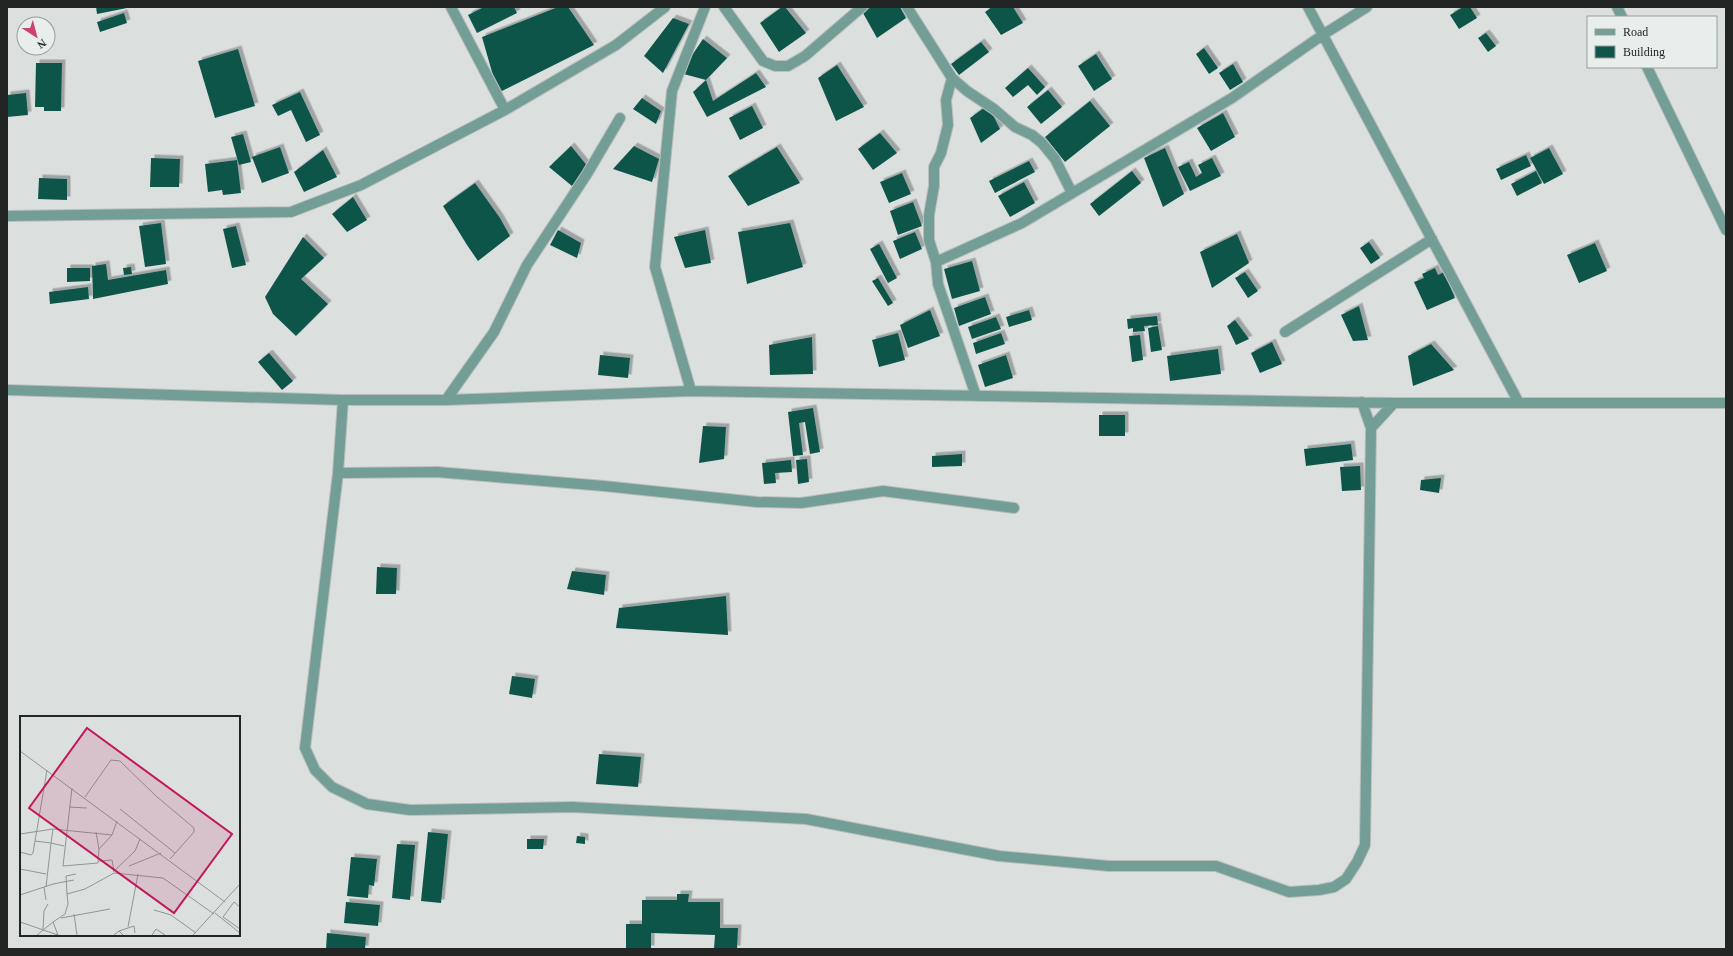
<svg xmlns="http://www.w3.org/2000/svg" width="1733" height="956" font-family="Georgia,serif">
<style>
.building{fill:#11544a;filter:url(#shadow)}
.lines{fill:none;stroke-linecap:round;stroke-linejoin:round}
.minor-casing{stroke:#babebd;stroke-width:12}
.minor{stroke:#729e95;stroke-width:10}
.inset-road{fill:none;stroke:#919594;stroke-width:1}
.view{fill:#c2185b;fill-opacity:0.15;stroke:#c2185b;stroke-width:2}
.inset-edge{fill:none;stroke:#232524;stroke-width:2}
</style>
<defs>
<filter id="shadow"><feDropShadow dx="3.5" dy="-3.5" stdDeviation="0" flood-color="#0004"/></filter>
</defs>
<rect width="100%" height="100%" fill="#dbe0df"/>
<path class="building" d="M96 7H127V8L97 14Z
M484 7H514L517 13 477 33 468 15Z
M558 7H568L594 45 498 93 482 37Z
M782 7H785L806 33 779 52 760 23Z
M871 7H900L906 18 877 38 863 13Z
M992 7H1013L1023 23 1001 35 985 12Z
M1463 7H1470L1477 18 1459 29 1450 15Z
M124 13 127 23 100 32 97 22Z
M673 18 689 24 663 73 644 56Z
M1486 33 1496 46 1488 52 1478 38Z
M703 39 727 58 706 80 680 73Z
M981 42 989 52 959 75 951 64Z
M1204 48 1218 68 1209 74 1196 54Z
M238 49 255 106 215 118 198 61Z
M1096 54 1112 79 1094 91 1078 66Z
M36 63H62L61 111H44V107H35Z
M1233 64 1243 82 1230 90 1219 73Z
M837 65 864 107 836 121 818 78Z
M1028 68 1045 87 1037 95 1028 85 1013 97 1005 88Z
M756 73 766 87 707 117 693 92 706 80 713 101Z
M1048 90 1062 107 1041 124 1027 107Z
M300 92 320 135 306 142 291 110 278 116 272 105Z
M26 93 28 115 7 117V95Z
M642 98 661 111 656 124 633 109Z
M1090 101 1110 126 1065 162 1045 137Z
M988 105 1000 129 981 143 970 118Z
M752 106 763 128 740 140 729 118Z
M1223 113 1235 137 1211 151 1197 128Z
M880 133 897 153 873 170 858 149Z
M243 134 251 162 239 165 231 137Z
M571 146 589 168 572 186 549 167Z
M634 146 659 159 652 182 613 169Z
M280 147 289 173 262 183 252 157Z
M777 147 800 183 748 206 728 176Z
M1165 148 1184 194 1163 207 1144 158Z
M1549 148 1563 174 1544 184 1530 158Z
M323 150 337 177 304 192 294 172Z
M1526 155 1531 166 1501 180 1496 169Z
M151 158 180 159 179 187H150Z
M1212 158 1221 176 1190 191 1178 167 1189 162 1196 177 1202 173 1198 165Z
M237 160 241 193 223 195 222 190 208 192 205 164Z
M1029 161 1035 172 995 193 989 181Z
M1132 171 1141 183 1099 216 1090 204Z
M1536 171 1542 183 1517 196 1511 184Z
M902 173 911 194 889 203 880 182Z
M39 178 67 179V200L38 199Z
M1024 182 1035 203 1010 217 998 196Z
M475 183 500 218 510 236 478 261 467 245 443 206Z
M353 197 367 220 347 232 332 214Z
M913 202 922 226 898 235 890 211Z
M161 223 166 264 145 267 139 226Z
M790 223 803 267 747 284 738 232Z
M236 226 246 265 232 268 223 229Z
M558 230 581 243 577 258 550 245Z
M705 230 711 263 685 268 674 237Z
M915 232 922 249 900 259 893 241Z
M1237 234 1249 263 1212 288 1200 252Z
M303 237 324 258 301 279 328 304 296 336 273 314 265 297Z
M1369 242 1380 258 1371 264 1360 248Z
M1595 243 1607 271 1579 283 1567 255Z
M879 244 897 278 888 283 870 249Z
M972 261 980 291 952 299 944 269Z
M106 264 108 280 166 270 168 284 93 299 92 266Z
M131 267 132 274 124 275 123 268Z
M67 268H90V281L67 282Z
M1435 268 1438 275 1444 272 1455 298 1427 310 1414 282 1424 278 1422 274Z
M1245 272 1258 291 1248 298 1235 278Z
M878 278 893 303 888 306 872 281Z
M88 287 89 299 50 304 49 292Z
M985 297 991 314 959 326 954 308Z
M1359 306 1368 340 1353 341 1341 315Z
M930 310 940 336 908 348 900 325Z
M1029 310 1032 320 1009 327 1006 317Z
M1157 316 1158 325 1144 326 1145 331 1133 332V328L1128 329 1127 319Z
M996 317 1001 329 972 339 968 327Z
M1235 320 1249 339 1236 345 1227 326Z
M1158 326 1162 350 1151 352 1148 328Z
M898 333 905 360 879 367 872 340Z
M1001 333 1005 344 976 354 973 343Z
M1140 335 1143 360 1132 362 1129 336Z
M812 337 813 374 770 375 769 345Z
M1272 342 1282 364 1260 373 1251 353Z
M1431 344 1454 370 1413 386 1408 356Z
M1218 349 1221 374 1170 381 1167 356Z
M269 353 293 381 282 390 258 362Z
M600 355 630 358 628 378 598 375Z
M1006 355 1013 378 985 387 978 365Z
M813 408 820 452 810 454 805 422 799 423 803 455 793 456 788 412Z
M1099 415H1125V436H1099Z
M703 426 726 427 724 459 699 463Z
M1351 444 1353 460 1306 466 1304 449Z
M962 454V466L932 467V456Z
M807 459 809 482 798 484 796 460Z
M791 460 792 472 775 473 776 483 764 484 762 463Z
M1360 466 1361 490 1342 491 1340 467Z
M1441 478 1439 493 1420 490 1421 480Z
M377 567 397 568 396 594H376Z
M572 571 606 575 604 595 567 589Z
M726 596 728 635 616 628 619 608Z
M512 676 535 679 532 698 509 694Z
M599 754 641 757 638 787 596 784Z
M428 832 448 834 441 903 421 901Z
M577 836 585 837V844L576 843Z
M527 839H544L543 849H527Z
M397 844 415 845 410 900 392 898Z
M351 857 377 859 374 886 369 885 368 898 347 896Z
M677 894H689L688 902H720V928H738L737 949H714L715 935 651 933V949H626V924H642V900H677Z
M346 902 380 905 378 926 344 923Z
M327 933 366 937 365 949H326Z"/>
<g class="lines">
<g class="minor-casing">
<path id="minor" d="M451 7 505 110
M724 7 763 61 775 66H788L805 56 862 7
M907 7 952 78 967 91 994 109 1015 127 1032 135 1042 143 1055 159 1072 193
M1308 7 1519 403
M1617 7 1622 17
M1647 67 1726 230
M7 216 291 212 361 185 505 110 616 45 665 7
M936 262 929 240V215L934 186V167L941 153 948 125 946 100 952 78
M1285 332 1432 239
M7 390 343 400H446L691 391 1394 403H1726
M691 391 655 267 672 91 705 7
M976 396 938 284 936 262 1022 223 1232 98 1324 34 1367 7
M343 400 338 473 305 748 315 770 332 787 367 804 410 810 572 807 806 819 999 856 1109 866H1216L1289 892 1319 890 1334 887 1346 879 1357 862 1365 845 1371 428 1362 402
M446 400 494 332 527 265 587 174 620 118
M1371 428 1394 403
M338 473 437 472 604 486 757 502 801 503 883 491 1014 508"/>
</g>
<use href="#minor" class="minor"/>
</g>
<g transform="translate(20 716)">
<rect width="220" height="220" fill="#dbe0df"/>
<path class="inset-road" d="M0 35 205 186M52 72 43 150 78 147 79 133 76 116M65 81 91 44 100 45 136 80 174 112V116L150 143M49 91 67 92M100 93 155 137M0 118 33 113M15 125 31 127 33 113 92 119 97 105M79 133 92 119M0 136 11 139 13 137 27 54M79 145 92 144 94 155M109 150 141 137M0 153 26 158M93 156 115 135 120 123M24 171 26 184M26 171 31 127 44 130M47 178 46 160 56 158M0 179 33 168 54 164M220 191 214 186 203 201 220 213M134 194 151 199 176 217M195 197 220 217M54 198 57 219M41 202 90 193M0 206 38 219M33 206 45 198 48 188 47 178 65 173 94 157 143 162 194 198M108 211 118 158M23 213 24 195 28 188M99 215 114 210 115 217M17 219 33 206 38 219M94 219 99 215 103 219M132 219 136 213 145 219M173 219 220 168"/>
<path class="view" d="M67 12 212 118 154 197 9 92Z"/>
<rect width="220" height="220" class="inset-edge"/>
</g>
<rect width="1733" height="956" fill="none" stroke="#232524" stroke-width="16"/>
<rect x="1587" y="16" width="130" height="52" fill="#e8eeec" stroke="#999e9c"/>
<rect x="1595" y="29" width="20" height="6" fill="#729e95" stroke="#999e9c"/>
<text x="1623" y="36" font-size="12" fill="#232524">Road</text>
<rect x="1595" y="46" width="20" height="12" fill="#11544a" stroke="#999e9c"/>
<text x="1623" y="56" font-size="12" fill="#232524">Building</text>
<g transform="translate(36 36) rotate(144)"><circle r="19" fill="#e8eeec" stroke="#999e9c"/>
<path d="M0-3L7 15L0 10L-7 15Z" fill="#cc4176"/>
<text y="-6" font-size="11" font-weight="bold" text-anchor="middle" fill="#232524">N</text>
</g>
</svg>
